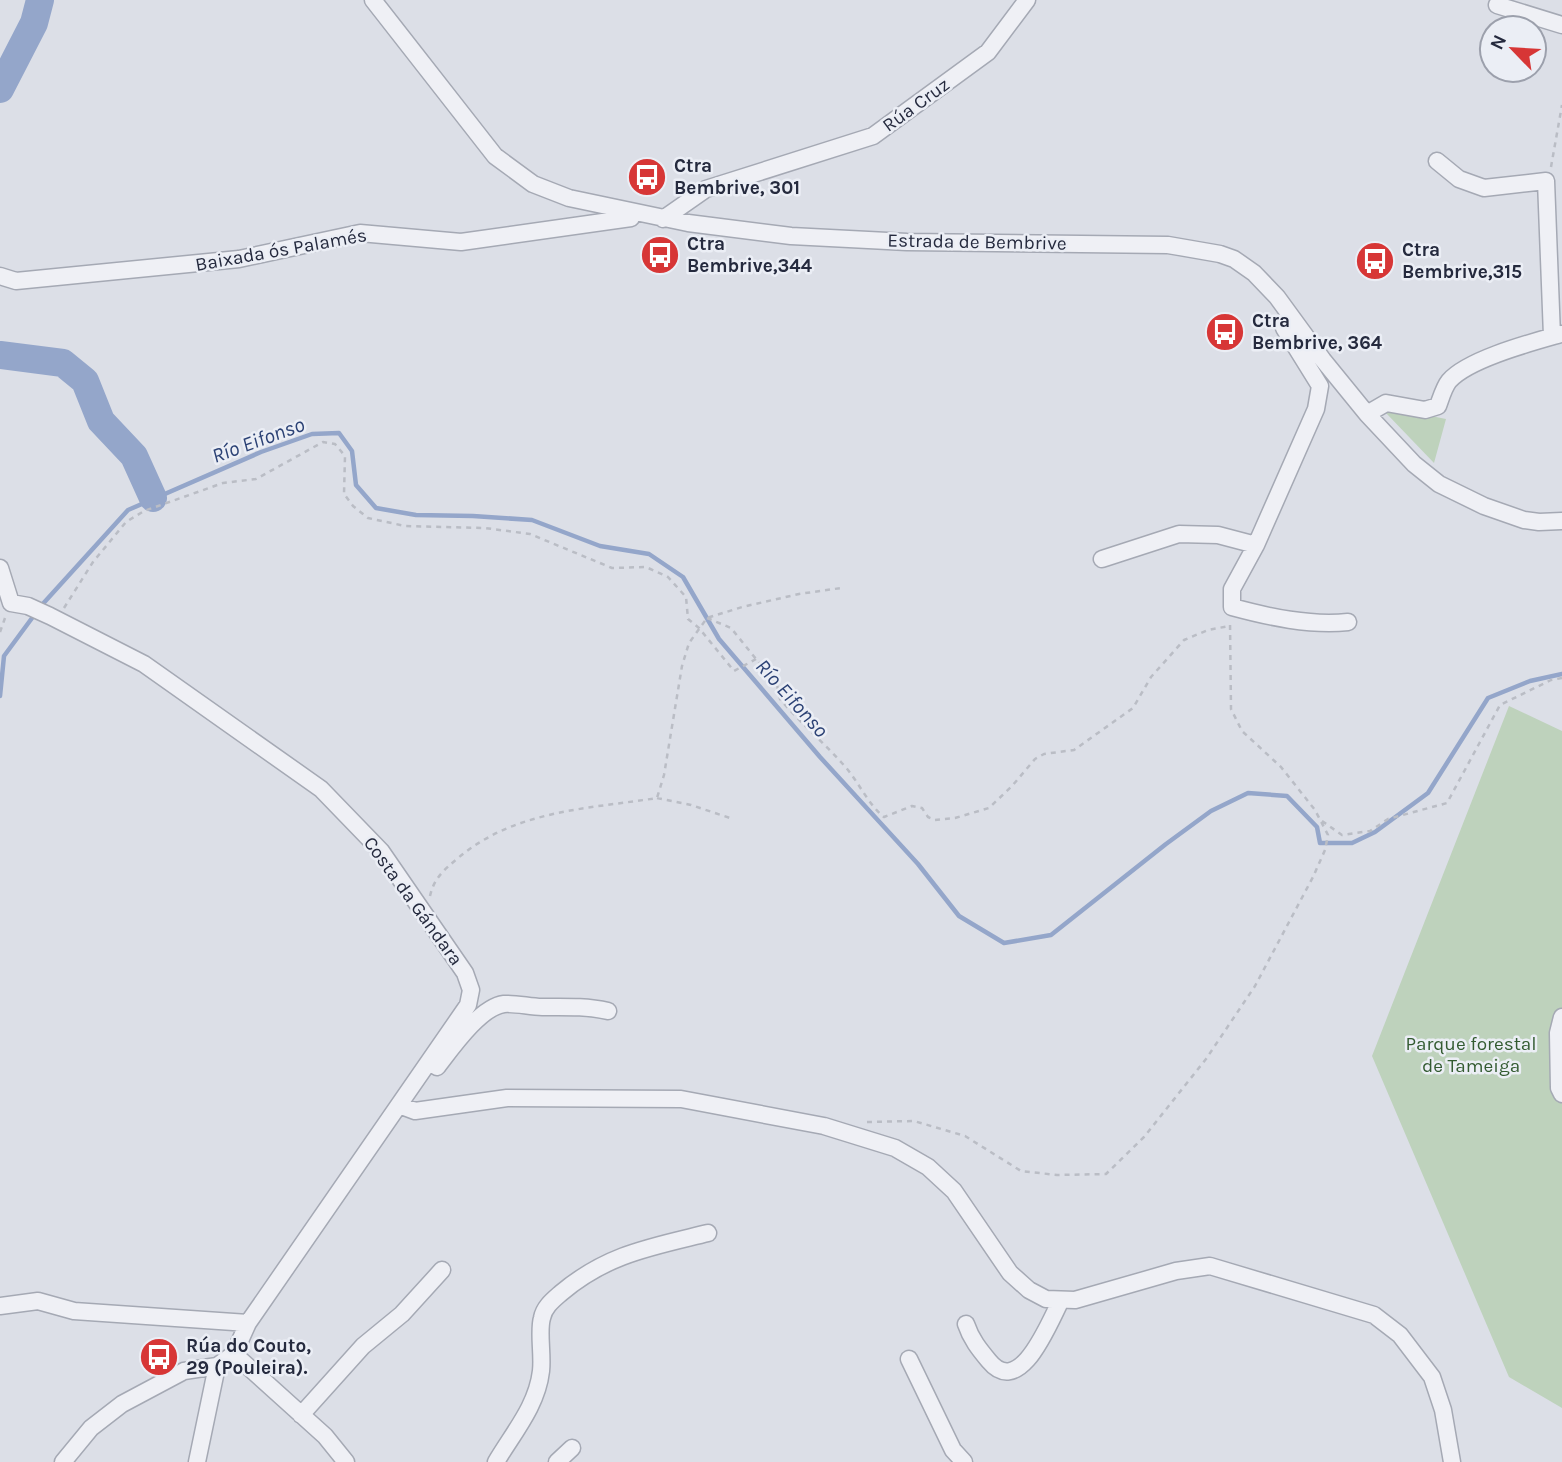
<svg xmlns="http://www.w3.org/2000/svg" width="1562" height="1462" font-family="Karla,sans-serif">
<style>
.green{fill:#bed2bc}
.lines{fill:none;stroke-linecap:round;stroke-linejoin:round}
.stream{stroke:#94a6ca;stroke-width:4.5}
.river{stroke:#94a6ca;stroke-width:28}
.minor-casing{stroke:#a5a9b4;stroke-width:19}
.path{stroke:#babdc5;stroke-width:2.5;stroke-dasharray:5 5;stroke-linecap:butt}
.minor{stroke:#eff0f5;stroke-width:16}
.labels{text-anchor:middle;dominant-baseline:central;stroke-width:5;stroke-linejoin:round;paint-order:stroke}
.street-label{font-size:19px;fill:#252a3e;stroke:#ebeef5}
.poi-label{font-size:19px;font-weight:bold;fill:#252a3e;stroke:#ebeef5;text-anchor:start}
.park-label{font-size:19px;fill:#335b31;stroke:#ebeef5}
.water-label{font-size:21px;font-style:italic;fill:#2c4275;stroke:#ebeef5}
</style>
<rect width="100%" height="100%" fill="#dcdfe7"/>
<path class="green" d="M1391 408 1446 419 1434 463 1386 413Z
M1509 706 1562 731V1408L1509 1377 1372 1056Z"/>
<g class="lines">
<path class="stream" d="M40 607 128 510 261 452 312 434 339 433 352 451 356 485 376 508 416 515 473 516 532 520 600 546 649 554 683 577 719 639 820 757 918 864 959 916 1004 943 1051 935 1166 844 1211 811 1248 793 1287 796 1317 827 1320 843H1352L1375 832 1428 793 1488 698 1530 681 1562 674
M0 696 4 656 35 614"/>
<path class="river" d="M0 89 34 23 40 0
M0 355 63 363 85 381 101 421 134 456 153 498"/>
<g class="minor-casing">
<path id="minor" d="M373 0 495 156 533 184 569 198 688 223 791 236 907 242 1168 245 1220 254 1234 259 1254 273 1277 297 1323 360 1367 414 1414 464 1439 484 1484 506 1524 520 1539 522 1562 521
M1497 5 1562 25
M1437 161 1459 179 1484 188 1546 181 1552 336
M663 219 706 189 873 136 988 52 1027 0
M0 276 16 281 239 259 360 233 461 242 631 218
M1289 314 1284 328 1320 386 1316 409 1256 545 1232 589V607C1269 617 1310 626 1348 622
M1367 414 1386 403 1425 410 1438 406C1441 398 1444 387 1449 381 1468 359 1533 342 1561 334
M1102 559 1179 534 1218 535 1256 545
M0 568 11 603
M11 603 28 606 50 616 144 664 321 789 381 851 465 973 471 990 468 1005 248 1323
M1562 1017 1558 1033 1559 1088 1562 1094
M437 1067C451 1049 480 1007 504 1004 516 1003 530 1007 542 1007 564 1007 586 1006 608 1011
M399 1105 415 1111 507 1098 681 1099 824 1126 895 1148 928 1167 954 1191 1010 1273 1029 1290 1046 1299 1075 1300 1176 1271 1210 1266 1374 1315 1400 1335 1432 1377 1443 1410 1452 1462
M0 1306 38 1301 74 1311 248 1323 234 1354 217 1366 184 1371 122 1404 91 1428 63 1462
M966 1324C971 1339 979 1349 989 1361 1020 1399 1049 1323 1061 1300
M234 1354 325 1436 346 1462
M909 1359 953 1450 964 1462
M301 1415 363 1346 402 1314 442 1270
M197 1462 217 1366
M496 1462C513 1433 537 1406 541 1371 543 1355 538 1331 542 1318 544 1307 553 1300 561 1293 607 1254 651 1247 708 1233
M557 1462 572 1448"/>
</g>
<path class="path" d="M1551 167 1562 105
M64 608 93 562 126 522 144 511 223 483 256 479 323 442 335 444 345 456 344 494 353 506 368 518 405 526 485 528 530 534 612 568 646 567 668 577 686 597 688 619 699 628 734 671 756 659
M707 618 731 628 777 685 780 699C801 724 827 745 848 770 860 785 869 805 884 817L912 806 922 808 928 817 935 820 955 818 989 808 1012 786 1035 759 1044 754 1074 750 1133 708 1151 677 1184 640 1208 630 1229 626
M0 632 5 618
M657 798 691 805 733 819
M1322 821 1342 835 1370 831 1388 819 1447 803 1500 705 1551 680 1562 678
M430 896C434 878 444 870 458 858 515 810 587 809 657 798L664 775 682 666 689 643 707 618 742 607 799 594 841 588
M867 1122 914 1121 965 1136 1021 1171 1057 1175 1106 1174 1144 1137 1206 1059 1255 986 1313 877 1325 850 1328 835 1315 810 1281 767 1242 731 1231 709 1230 621"/>
<use href="#minor" class="minor"/>
</g>
<defs>
<g id="bus-disc" transform="scale(2.0125)"><circle r="9.5" fill="#d73636" stroke="#ebeef5"/><path d="M-5-6H5V4H4V6H2V4H-2V6H-4V4H-5ZM-3.5-4V0h7V-4ZM-3.5 1.2v1.5H-2V1.2ZM2 1.2v1.5H3.5V1.2Z" fill="#fff"/></g>
</defs>
<g fill-rule="evenodd">
<use href="#bus-disc" x="647" y="177"/>
<use href="#bus-disc" x="660" y="255"/>
<use href="#bus-disc" x="1375" y="261"/>
<use href="#bus-disc" x="1225" y="332"/>
<use href="#bus-disc" x="159" y="1357"/>
</g>
<g class="labels">
<g class="street-label">
<text transform="translate(916 105) rotate(-36)">Rúa Cruz</text>
<text transform="translate(977 242) rotate(1)">Estrada de Bembrive</text>
<text transform="translate(281 250) rotate(-10)">Baixada ós Palamés</text>
<text transform="translate(413 901) rotate(54)">Costa da Gándara</text>
</g>
<g class="poi-label">
<text x="674" y="166">Ctra<tspan x="674" dy="22">Bembrive, 301</tspan></text>
<text x="687" y="244">Ctra<tspan x="687" dy="22">Bembrive,344</tspan></text>
<text x="1402" y="250">Ctra<tspan x="1402" dy="22">Bembrive,315</tspan></text>
<text x="1252" y="321">Ctra<tspan x="1252" dy="22">Bembrive, 364</tspan></text>
<text x="186" y="1346">Rúa do Couto,<tspan x="186" dy="22">29 (Pouleira).</tspan></text>
</g>
<g class="park-label">
<text x="1471" y="1044">Parque forestal<tspan x="1471" dy="22">de Tameiga</tspan></text>
</g>
<g class="water-label">
<text transform="translate(258 440) rotate(-20)">Río Eifonso</text>
<text transform="translate(792 698) rotate(48)">Río Eifonso</text>
</g>
</g>
<g transform="translate(1513 49) rotate(295)"><circle r="33" fill="#ebeef5" stroke="#9ca0ac" stroke-width="2"/>
<path d="M0-5L12 26L0 18L-12 26Z" fill="#d73636"/>
<text y="-10" font-size="19" font-weight="bold" text-anchor="middle" fill="#252a3e">N</text>
</g>
</svg>
